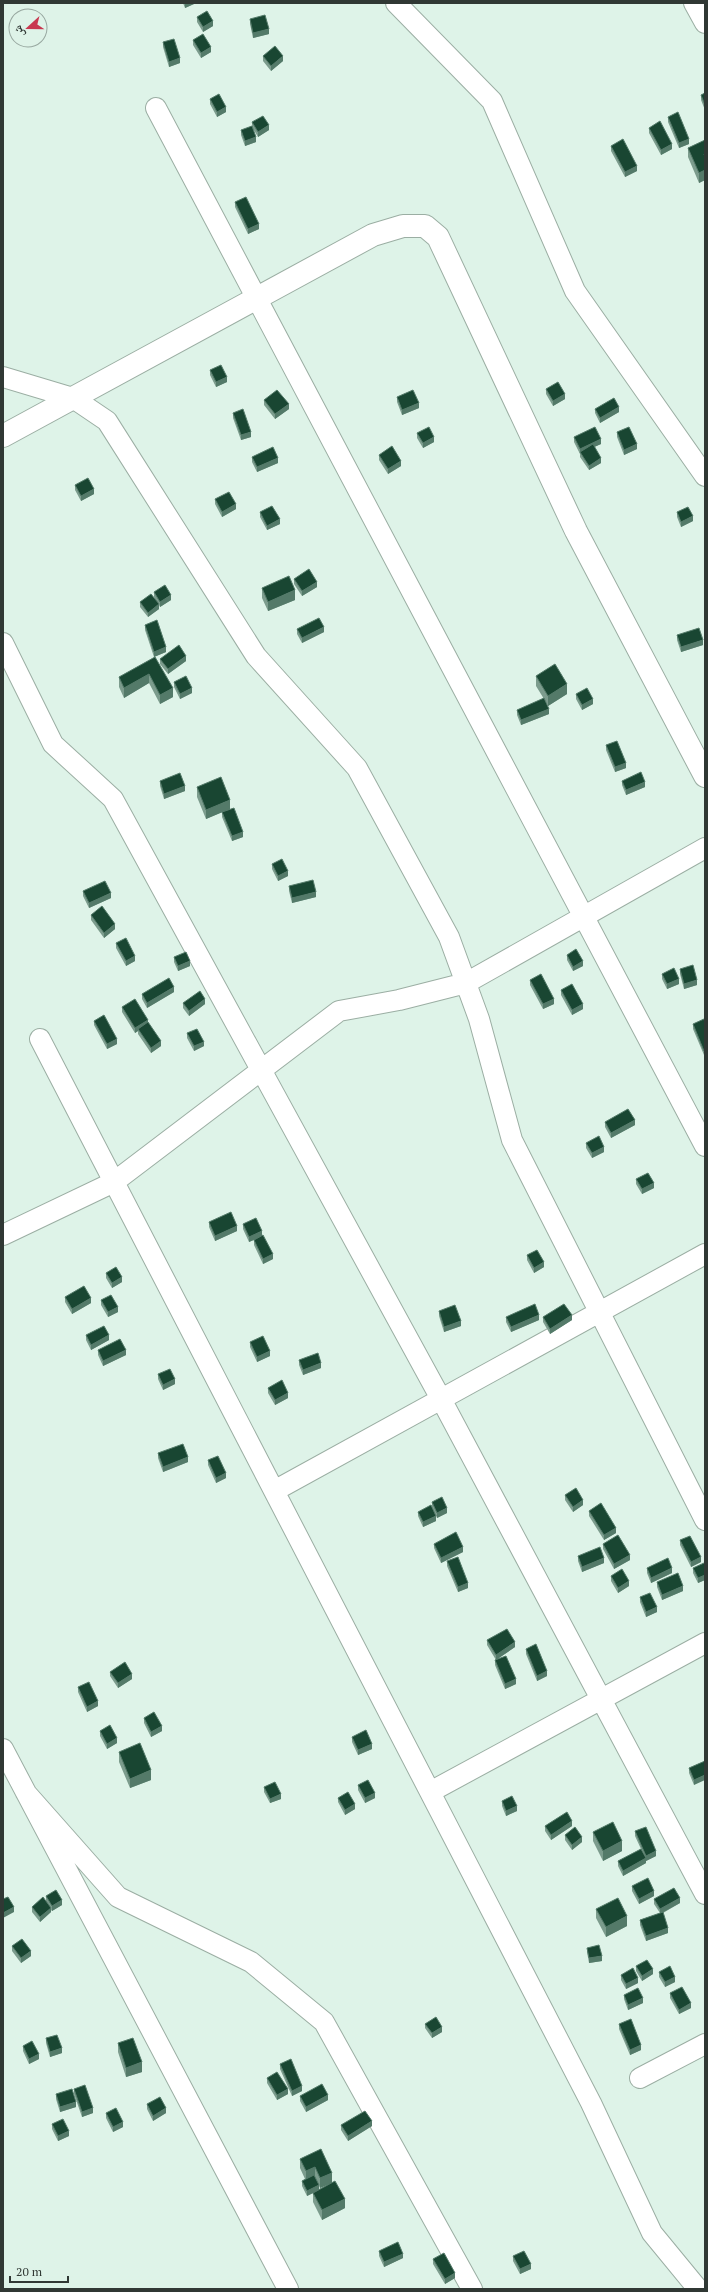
<svg xmlns="http://www.w3.org/2000/svg" width="708" height="2292" font-family="'PT Serif','Noto Naskh Arabic',serif">
<style>
.lines{fill:none;stroke-linecap:round;stroke-linejoin:round}
.minor-casing{stroke:#9baea3;stroke-width:22}
.primary-casing{stroke:#9baea3;stroke-width:24}
.minor{stroke:#fff;stroke-width:20}
.primary{stroke:#fff;stroke-width:22}
.wall{fill:#7c9c8d;fill-rule:evenodd}
.shaded-wall{fill:#547a69}
.building{fill:#194632;stroke:#547a69}
</style>
<rect width="100%" height="100%" fill="#def3e8"/>
<g class="lines">
<g class="minor-casing">
<path id="minor" d="M396 3 492 101 575 291 705 476
M694 3 705 23
M156 108 705 1146
M3 377 73 398 107 421 256 656 357 768 449 937 479 1019 512 1140 705 1520
M3 643 53 744 113 799 441 1399 705 1894
M40 1039 591 2103 652 2233 698 2289
M3 1235 114 1182 339 1011 399 1000 466 983 705 848
M274 1491 705 1254
M3 1749 288 2289
M430 1792 705 1643
M26 1793 118 1897 251 1962 324 2022 472 2289
M640 2078 705 2044"/>
</g>
<g class="primary-casing">
<path id="primary" d="M3 436 373 235 403 226H425L438 237 576 531 705 776"/>
</g>
<use href="#minor" class="minor"/>
<use href="#primary" class="primary"/>
</g>
<path class="wall" d="M183 3H194V4L185 8Z
M197 17 213 26 203 32 197 22Z
M250 19 269 34 253 38 250 24Z
M193 40 211 52 201 58 193 45Z
M163 42 180 63 169 67 163 47Z
M263 56 283 61 271 71 263 61Z
M705 93V110L701 100V95Z
M210 99 226 112 217 117 210 104Z
M668 117 689 144 679 148 668 122Z
M252 122 269 130 258 137 252 127Z
M649 128 672 149 661 155 649 133Z
M241 130 256 142 245 146 241 135Z
M705 140V180L699 183 688 157V148Z
M611 146 637 171 625 177 611 151Z
M235 202 259 229 248 234 235 207Z
M210 370 227 382 216 387 210 375Z
M546 389 565 399 553 406 546 394Z
M397 397 419 408 402 415 397 402Z
M264 400 289 409 275 419 264 405Z
M595 409 619 412 600 423 595 413Z
M233 413 251 437 241 440 233 418Z
M617 432 637 449 624 455 617 437Z
M417 433 434 442 423 448 417 438Z
M574 437 601 444 594 447 601 463 589 470 580 457V454L574 442Z
M379 455 401 466 388 474 379 460Z
M252 457 278 463 257 472 252 462Z
M75 485 94 494 81 501 75 490Z
M215 499 236 509 222 517 215 504Z
M260 512 280 524 267 530 260 517Z
M677 512 693 521 681 527 677 517Z
M294 579 317 587 302 596 294 584Z
M262 588 295 600 268 611 262 598Z
M154 592 171 600 160 607 159 605V609L148 617 140 607V602L156 601 154 597Z
M145 625 166 652 154 657 145 630Z
M297 629 324 632 302 643 297 634Z
M677 635 703 645 681 652 677 640Z
M155 657 173 697 160 704 149 683 124 698 119 687V677Z
M160 659 186 661 168 674 160 664Z
M536 676 567 694 548 706 545 700 549 714 521 725 517 715V710L544 699 536 686Z
M174 682 192 693 180 699 174 687Z
M576 694 593 704 582 710 576 699Z
M606 745 626 768 615 772 606 750Z
M160 781 185 791 164 799 160 786Z
M622 781 645 787 626 795 622 785Z
M197 787 230 809 243 837 232 841 222 817V812L206 819 197 797Z
M272 864 288 876 278 881 272 869Z
M289 886 316 897 292 903 289 891Z
M83 891 111 898 89 908 83 896Z
M91 915 115 929 104 938 91 920Z
M116 943 135 961 126 966 116 948Z
M567 955 583 966 573 971 567 960Z
M174 957 190 966 178 971 174 962Z
M680 969 697 985 684 989 680 974Z
M662 974 679 984 667 989 662 979Z
M530 980 554 1004 543 1009 530 985Z
M561 990 583 1009 572 1015 561 995Z
M174 992 147 1008 142 999V994Z
M183 1003 205 1004 189 1016 183 1008Z
M122 1007 148 1022 161 1046 151 1053 138 1034V1031L135 1033 122 1012Z
M94 1021 117 1044 107 1049 94 1025Z
M705 1023 704 1055 693 1029V1024Z
M187 1033 204 1046 194 1051 187 1038Z
M605 1122 635 1125 611 1138 605 1127Z
M586 1143 604 1152 592 1158 586 1148Z
M636 1179 654 1188 642 1194 636 1184Z
M209 1222 237 1231 215 1241 209 1227Z
M243 1224 262 1236 273 1259 263 1264 254 1245V1240L249 1242 243 1229Z
M527 1255 544 1267 534 1273 527 1260Z
M106 1273 122 1282 112 1288 106 1278Z
M65 1297 91 1303 72 1314 65 1302Z
M101 1300 118 1312 108 1317 101 1305Z
M439 1311 461 1326 444 1332 439 1316Z
M506 1317 539 1320 511 1332 506 1322Z
M543 1317 572 1320 550 1334 543 1322Z
M86 1335 109 1340 91 1350 86 1340Z
M250 1342 270 1356 257 1362 250 1347Z
M98 1350 126 1355 103 1366 98 1355Z
M299 1360 321 1368 303 1375 299 1365Z
M158 1374 175 1384 163 1390 158 1379Z
M268 1388 288 1398 275 1405 268 1393Z
M158 1453 188 1462 163 1472 158 1458Z
M208 1460 226 1478 216 1483 208 1465Z
M565 1495 583 1505 573 1512 565 1500Z
M432 1502 447 1513 437 1518 432 1507Z
M589 1511 616 1533 604 1540 589 1516Z
M418 1512 436 1521 423 1527 418 1516Z
M680 1540 701 1562 691 1567 680 1545Z
M434 1544 463 1552 441 1563 434 1548Z
M603 1544 630 1560 614 1569 603 1549Z
M578 1556 604 1563 582 1572 578 1561Z
M447 1561 468 1588 458 1592 447 1566Z
M705 1565V1580L698 1583 693 1573V1568Z
M647 1568 672 1573 651 1583 647 1573Z
M611 1576 629 1586 618 1593 611 1581Z
M657 1582 683 1591 662 1600 657 1587Z
M640 1597 657 1612 646 1617 640 1602Z
M487 1640 515 1647 496 1660 487 1645Z
M526 1649 547 1676 537 1681 526 1654Z
M495 1660 516 1684 505 1689 495 1665Z
M110 1672 132 1679 118 1688 110 1676Z
M78 1687 98 1706 87 1712 78 1692Z
M144 1718 162 1731 151 1737 144 1723Z
M100 1731 117 1743 107 1749 100 1736Z
M352 1737 372 1749 358 1755 352 1742Z
M119 1752 151 1780 130 1788 119 1762Z
M705 1761 694 1785 689 1773V1768Z
M358 1785 375 1798 365 1803 358 1790Z
M264 1787 281 1799 270 1803 264 1792Z
M338 1798 355 1809 345 1815 338 1802Z
M502 1801 517 1811 506 1816 502 1806Z
M705 1809V1817L704 1815V1810Z
M545 1826H572L551 1840 545 1831Z
M635 1831 656 1856 646 1861V1860V1863L623 1876 618 1866V1861L641 1849 635 1836Z
M593 1832 622 1851 603 1861 593 1841Z
M565 1835 582 1842 572 1850 565 1840Z
M632 1886 654 1896 639 1904 632 1891Z
M46 1896 62 1905 52 1911 51 1910V1912L40 1922 32 1912V1907L46 1901Z
M654 1899 680 1903 663 1913 668 1933 646 1941 640 1925V1920L660 1913 654 1904Z
M596 1909 627 1926 606 1937 596 1918Z
M12 1946 31 1956 21 1963 12 1951Z
M587 1948 602 1961 589 1963 587 1952Z
M636 1966 653 1974 642 1981 636 1971Z
M659 1972 675 1982 665 1987 659 1977Z
M621 1975 638 1983 626 1989 621 1980Z
M670 1993 691 2008 679 2014 670 1998Z
M624 1995 643 2003 628 2010 624 1999Z
M425 2024 442 2032 432 2038 425 2028Z
M619 2024 641 2050 630 2055 619 2029Z
M46 2038 62 2053 50 2057 46 2043Z
M118 2043 142 2072 126 2077 118 2052Z
M23 2046 39 2059 29 2064 23 2051Z
M280 2064 302 2091 292 2096 280 2069Z
M267 2078 288 2094 277 2100 267 2083Z
M74 2089 93 2113 82 2117 74 2094Z
M56 2094 76 2107 60 2112 56 2099Z
M300 2096 328 2100 306 2112 300 2101Z
M147 2104 166 2113 153 2121 147 2109Z
M106 2113 123 2127 113 2132 106 2118Z
M52 2124 69 2136 58 2141 52 2129Z
M341 2125 372 2126 348 2141 341 2130Z
M321 2149 332 2183 345 2208 322 2220 313 2202V2193L307 2196 302 2186V2181L305 2179 300 2168V2159ZM331 2183 319 2189V2186L320 2188Z
M379 2251 403 2258 384 2267 379 2256Z
M513 2256 531 2269 520 2274 513 2261Z
M433 2259 455 2278 445 2284 433 2264Z"/>
<path class="shaded-wall" d="M185 3H194V4L185 8Z
M213 21V26L203 32V27Z
M269 29V34L253 38V33Z
M211 47V52L201 58V53Z
M283 56V61L271 71V66Z
M180 58V63L169 67V62Z
M226 107V112L217 117V112Z
M269 125V130L258 137V132Z
M256 137V142L245 146V141Z
M689 139V144L679 148V143Z
M672 144V149L661 155V150Z
M637 166V171L625 177V172Z
M705 170V180L699 183V173Z
M259 224V229L248 234V229Z
M227 377V382L216 387V382Z
M565 394V399L553 406V401Z
M419 403V408L402 415V410Z
M289 404V409L275 419V414Z
M619 407V412L600 423V418Z
M251 432V437L241 440V435Z
M434 437V442L423 448V443Z
M601 439V444L581 453 580 452V454V449Z
M637 444V449L624 455V450Z
M278 458V463L257 472V467Z
M601 458V463L589 470V466Z
M401 461V466L388 474V469Z
M94 489V494L81 501V496Z
M236 504V509L222 517V512Z
M693 516V521L681 527V522Z
M280 519V524L267 530V526Z
M317 582V587L302 596V591Z
M295 590V600L268 611V602Z
M171 595V600L160 607V602Z
M159 604V609L148 617V613Z
M324 627V632L302 643V638Z
M703 640V645L681 652V647Z
M166 647V652L154 657V652Z
M186 656V661L168 674V669Z
M149 674V683L124 698V688Z
M567 684V694L548 706V696Z
M173 688V697L160 704V695Z
M192 688V693L180 699V694Z
M593 699V704L582 710V705Z
M549 709V714L521 725V720Z
M626 763V768L615 772V767Z
M645 782V787L626 795V790Z
M185 786V791L164 799V794Z
M230 800V809L206 819V810Z
M243 832V837L232 841V836Z
M288 871V876L278 881V876Z
M316 892V897L292 903V898Z
M111 893V898L89 908V903Z
M115 924V929L104 938V933Z
M135 956V961L126 966V961Z
M190 961V966L178 971V966Z
M583 961V966L573 971V967Z
M679 979V984L667 989V984Z
M697 980V985L684 989V984Z
M174 987V992L147 1008V1003Z
M205 999V1004L189 1016V1011Z
M554 999V1004L543 1009V1004Z
M583 1004V1009L572 1015V1010Z
M148 1020V1025L138 1029V1031L135 1033V1028Z
M117 1039V1044L107 1049V1044Z
M161 1041V1046L151 1053V1048Z
M204 1042V1046L194 1051V1046Z
M635 1120V1125L611 1138V1133Z
M604 1147V1152L592 1158V1153Z
M654 1183V1188L642 1194V1189Z
M237 1226V1231L215 1241V1236Z
M262 1231V1236L249 1242V1237Z
M273 1254V1259L263 1264V1259Z
M544 1262V1267L534 1273V1268Z
M122 1277V1282L112 1288V1283Z
M91 1298V1303L72 1314V1309Z
M118 1307V1312L108 1317V1312Z
M539 1315V1320L511 1332V1327Z
M572 1315V1320L550 1334V1329Z
M461 1321V1326L444 1332V1327Z
M109 1335V1340L91 1350V1345Z
M126 1350V1355L103 1366V1361Z
M270 1351V1356L257 1362V1357Z
M321 1363V1368L303 1375V1370Z
M175 1379V1384L163 1390V1385Z
M288 1393V1398L275 1405V1400Z
M188 1457V1462L163 1472V1467Z
M226 1473V1478L216 1483V1478Z
M583 1500V1505L573 1512V1507Z
M447 1508V1513L437 1518V1513Z
M436 1516V1521L423 1527V1522Z
M616 1528V1533L604 1540V1535Z
M463 1547V1552L441 1563V1558Z
M630 1555V1560L614 1569V1564Z
M701 1557V1562L691 1567V1562Z
M604 1558V1563L582 1572V1567Z
M672 1568V1573L651 1583V1578Z
M705 1575V1580L698 1583V1578Z
M629 1581V1586L618 1593V1588Z
M468 1583V1588L458 1592V1587Z
M683 1586V1591L662 1600V1595Z
M657 1607V1612L646 1617V1612Z
M515 1642V1647L496 1660V1655Z
M547 1671V1676L537 1681V1676Z
M132 1674V1679L118 1688V1683Z
M516 1679V1684L505 1689V1684Z
M98 1701V1706L87 1712V1707Z
M162 1726V1731L151 1737V1732Z
M117 1738V1743L107 1749V1744Z
M372 1744V1749L358 1755V1750Z
M151 1770V1780L130 1788V1779Z
M705 1775V1780L694 1785V1780Z
M375 1793V1798L365 1803V1798Z
M281 1794V1799L270 1803V1799Z
M355 1804V1809L345 1815V1810Z
M517 1806V1811L506 1816V1811Z
M572 1821V1826L551 1840V1835Z
M582 1837V1842L572 1850V1845Z
M622 1841V1851L603 1861V1851Z
M656 1851V1856L646 1861V1856Z
M646 1858V1863L623 1876V1871Z
M4 1878V1883L3 1884V1879Z
M654 1891V1896L639 1904V1899Z
M680 1898V1903L660 1914V1909Z
M62 1900V1905L52 1911V1906Z
M14 1907V1912L3 1918V1913Z
M51 1908V1912L40 1922V1917Z
M627 1916V1926L606 1937V1927Z
M668 1928V1933L646 1941V1936Z
M31 1951V1956L21 1963V1958Z
M602 1956V1961L589 1963V1958Z
M653 1969V1974L642 1981V1976Z
M675 1977V1982L665 1987V1982Z
M638 1978V1983L626 1989V1984Z
M643 1998V2003L628 2010V2005Z
M691 2003V2008L679 2014V2010Z
M442 2027V2032L432 2038V2033Z
M641 2045V2050L630 2055V2050Z
M62 2048V2053L50 2057V2052Z
M39 2054V2059L29 2064V2059Z
M142 2062V2072L126 2077V2068Z
M302 2086V2091L292 2096V2091Z
M288 2089V2094L277 2100V2095Z
M328 2095V2100L306 2112V2107Z
M76 2102V2107L60 2112V2107Z
M93 2108V2113L82 2117V2112Z
M166 2108V2113L153 2121V2116Z
M372 2121V2126L348 2141V2136Z
M123 2122V2127L113 2132V2127Z
M69 2131V2136L58 2141V2136Z
M315 2167V2177L306 2181V2171Z
M332 2173V2183L320 2188V2178Z
M319 2185V2190L307 2196V2191Z
M345 2199V2208L322 2220V2210Z
M403 2254V2258L384 2267V2262Z
M531 2264V2269L520 2274V2269Z
M455 2273V2278L445 2284V2279Z"/>
<path class="building" d="M207 11 213 21 203 27 197 17Z
M265 15 269 29 253 33 250 19Z
M203 34 211 47 201 53 193 40Z
M174 39 180 58 169 62 163 42Z
M275 46 283 56 271 66 263 56Z
M705 93V105L701 95Z
M219 94 226 107 217 112 210 99Z
M678 112 689 139 679 143 668 117Z
M263 116 269 125 258 132 252 122Z
M660 121 672 144 661 150 649 128Z
M252 126 256 137 245 141 241 130Z
M623 139 637 166 625 172 611 146Z
M705 140V154H704L705 157V170L699 173 688 148Z
M246 197 259 224 248 229 235 202Z
M221 365 227 377 216 382 210 370Z
M558 382 565 394 553 401 546 389Z
M277 390 289 404 275 414 264 400Z
M413 390 419 403 402 410 397 397Z
M614 398 619 407 600 418 595 409Z
M243 409 251 432 241 435 233 413Z
M429 427 434 437 423 443 417 433Z
M595 427 601 439 580 449 574 437Z
M629 427 637 444 624 450 617 432Z
M593 444 601 458 589 466 580 452Z
M392 446 401 461 388 469 379 455Z
M273 447 278 458 257 467 252 457Z
M88 478 94 489 81 496 75 485Z
M229 492 236 504 222 512 215 499Z
M272 506 280 519 267 526 260 512Z
M688 507 693 516 681 522 677 512Z
M309 569 317 582 302 591 294 579Z
M289 576 295 590 268 602 262 588Z
M165 585 171 595 160 602 154 592Z
M151 594 159 604 148 613 140 602Z
M319 618 324 627 302 638 297 629Z
M157 620 166 647 154 652 145 625Z
M699 628 703 640 681 647 677 635Z
M179 645 186 656 168 669 160 659Z
M155 657 173 688 160 695 149 674 124 688 119 677Z
M555 664 567 684 548 696 536 676Z
M186 676 192 688 180 694 174 682Z
M587 688 593 699 582 705 576 694Z
M544 698 549 709 521 720 517 710Z
M617 741 626 763 615 767 606 745Z
M641 772 645 782 626 790 622 781Z
M180 773 185 786 164 794 160 781Z
M221 777 230 800 206 810 197 787Z
M234 808 243 832 232 836 222 812Z
M282 859 288 871 278 876 272 864Z
M313 880 316 892 292 898 289 886Z
M105 881 111 893 89 903 83 891Z
M102 906 115 924 104 933 91 915Z
M126 938 135 956 126 961 116 943Z
M576 949 583 961 573 967 567 955Z
M186 952 190 961 178 966 174 957Z
M693 965 697 980 684 984 680 969Z
M674 968 679 979 667 984 662 974Z
M541 974 554 999 543 1004 530 980Z
M169 978 174 987 147 1003 142 994Z
M572 984 583 1004 572 1010 561 990Z
M200 991 205 999 189 1011 183 1003Z
M135 999 148 1020 135 1028 122 1007Z
M104 1015 117 1039 107 1044 94 1021Z
M704 1019 705 1023V1050L704 1051 693 1024Z
M148 1022 161 1041 151 1048 138 1029Z
M197 1029 204 1042 194 1046 187 1033Z
M628 1109 635 1120 611 1133 605 1122Z
M599 1136 604 1147 592 1153 586 1143Z
M648 1173 654 1183 642 1189 636 1179Z
M231 1212 237 1226 215 1236 209 1222Z
M256 1218 262 1231 249 1237 243 1224Z
M263 1235 273 1254 263 1259 254 1240Z
M537 1250 544 1262 534 1268 527 1255Z
M116 1267 122 1277 112 1283 106 1273Z
M84 1286 91 1298 72 1309 65 1297Z
M111 1295 118 1307 108 1312 101 1300Z
M535 1304 539 1315 511 1327 506 1317Z
M564 1304 572 1315 550 1329 543 1317Z
M455 1305 461 1321 444 1327 439 1311Z
M104 1326 109 1335 91 1345 86 1335Z
M263 1336 270 1351 257 1357 250 1342Z
M120 1339 126 1350 103 1361 98 1350Z
M318 1353 321 1363 303 1370 299 1360Z
M170 1369 175 1379 163 1385 158 1374Z
M282 1380 288 1393 275 1400 268 1388Z
M183 1444 188 1457 163 1467 158 1453Z
M218 1456 226 1473 216 1478 208 1460Z
M576 1488 583 1500 573 1507 565 1495Z
M442 1497 447 1508 437 1513 432 1502Z
M601 1503 616 1528 604 1535 589 1511Z
M431 1505 436 1516 423 1522 418 1512Z
M456 1532 463 1547 441 1558 434 1544Z
M618 1535 630 1555 614 1564 603 1544Z
M690 1536 701 1557 691 1562 680 1540Z
M600 1547 604 1558 582 1567 578 1556Z
M458 1557 468 1583 458 1587 447 1561Z
M668 1558 672 1568 651 1578 647 1568Z
M704 1563 705 1565V1575L698 1578 693 1568Z
M622 1569 629 1581 618 1588 611 1576Z
M678 1573 683 1586 662 1595 657 1582Z
M650 1593 657 1607 646 1612 640 1597Z
M507 1629 515 1642 496 1655 487 1640Z
M536 1644 547 1671 537 1676 526 1649Z
M506 1656 516 1679 505 1684 495 1660Z
M125 1662 132 1674 118 1683 110 1672Z
M89 1682 98 1701 87 1707 78 1687Z
M154 1712 162 1726 151 1732 144 1718Z
M110 1725 117 1738 107 1744 100 1731Z
M366 1730 372 1744 358 1750 352 1737Z
M140 1743 151 1770 130 1779 119 1752Z
M705 1761V1775L694 1780 689 1768Z
M368 1780 375 1793 365 1798 358 1785Z
M275 1782 281 1794 270 1799 264 1787Z
M348 1792 355 1804 345 1810 338 1798Z
M512 1796 517 1806 506 1811 502 1801Z
M567 1812 572 1821 551 1835 545 1826Z
M613 1822 622 1841 603 1851 593 1832Z
M575 1827 582 1837 572 1845 565 1835Z
M646 1827 656 1851 646 1856 635 1831Z
M641 1849 646 1858 623 1871 618 1861Z
M648 1878 654 1891 639 1899 632 1886Z
M674 1888 680 1898 660 1909 654 1899Z
M56 1890 62 1900 52 1906 46 1896Z
M8 1897 14 1907 3 1913V1899Z
M43 1897 51 1908 40 1917 32 1907Z
M618 1898 627 1916 606 1927 596 1909Z
M663 1912 668 1928 646 1936 640 1920Z
M22 1939 31 1951 21 1958 12 1946Z
M599 1945 602 1956 589 1958 587 1948Z
M647 1960 653 1969 642 1976 636 1966Z
M670 1966 675 1977 665 1982 659 1972Z
M633 1968 638 1978 626 1984 621 1975Z
M682 1987 691 2003 679 2010 670 1993Z
M638 1988 643 1998 628 2005 624 1995Z
M436 2017 442 2027 432 2033 425 2024Z
M631 2019 641 2045 630 2050 619 2024Z
M57 2035 62 2048 50 2052 46 2038Z
M133 2038 142 2062 126 2068 118 2043Z
M32 2041 39 2054 29 2059 23 2046Z
M291 2059 302 2086 292 2091 280 2064Z
M277 2072 288 2089 277 2095 267 2078Z
M322 2084 328 2095 306 2107 300 2096Z
M85 2085 93 2108 82 2112 74 2089Z
M72 2089 76 2102 60 2107 56 2094Z
M160 2097 166 2108 153 2116 147 2104Z
M116 2108 123 2122 113 2127 106 2113Z
M365 2111 372 2121 348 2136 341 2125Z
M63 2119 69 2131 58 2136 52 2124Z
M321 2149 332 2173 320 2178 315 2167 306 2171 300 2159Z
M314 2175 319 2185 307 2191 302 2181Z
M335 2181 345 2199 322 2210 313 2193Z
M398 2242 403 2254 384 2262 379 2251Z
M524 2251 531 2264 520 2269 513 2256Z
M444 2253 455 2273 445 2279 433 2259Z"/>
<rect width="708" height="2292" fill="none" stroke="#303834" stroke-width="8"/>
<g transform="translate(28 28) rotate(249)"><circle r="19" fill="#def3e8" stroke="#98a8a0"/>
<path d="M0-3L7 15L0 10L-7 15Z" fill="#c83850"/>
<text y="-6" font-size="11" font-weight="bold" text-anchor="middle" fill="#303834">ش</text>
</g>
<path d="M10 2276v6h58v-6" fill="none" stroke="#303834" stroke-width="2"/>
<text x="16" y="2276" font-size="12" fill="#303834" stroke="#def3e8" stroke-width="3" paint-order="stroke">20 m</text>
</svg>
